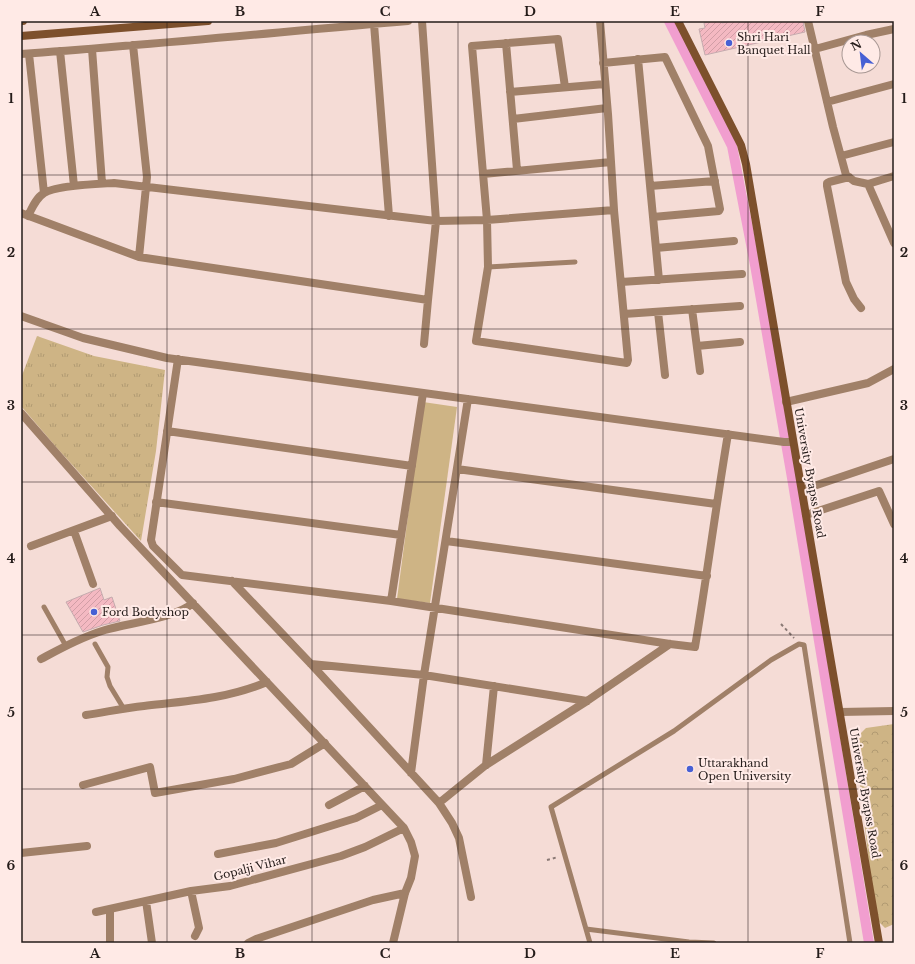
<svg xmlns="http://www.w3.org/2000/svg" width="915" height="964" font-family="'Libre Baskerville',serif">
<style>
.grass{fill:url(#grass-tufts)}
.forest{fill:url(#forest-crowns)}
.park{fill:#ceb485}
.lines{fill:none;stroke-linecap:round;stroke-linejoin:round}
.canal{stroke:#f19ecf;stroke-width:10}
.building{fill:url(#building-hatch);stroke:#c5acaf}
.path{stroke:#8a7975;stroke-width:2;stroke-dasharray:3 3;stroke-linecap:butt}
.lane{stroke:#a08068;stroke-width:5}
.street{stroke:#a08068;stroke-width:8}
.secondary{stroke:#7d502c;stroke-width:8}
.grid{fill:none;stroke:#251c1a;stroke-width:1;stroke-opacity:0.55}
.poi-dot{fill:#4760d4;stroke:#ffeae6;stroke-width:1.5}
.labels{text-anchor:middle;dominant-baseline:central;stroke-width:4;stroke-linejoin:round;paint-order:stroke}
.poi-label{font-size:11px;fill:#251c1a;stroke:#ffeae6;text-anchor:start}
.street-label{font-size:11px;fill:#251c1a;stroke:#ffeae6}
.neatline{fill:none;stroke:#251c1a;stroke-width:1.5}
.grid-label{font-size:13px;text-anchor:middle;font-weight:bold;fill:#251c1a}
</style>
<defs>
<pattern id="grass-tufts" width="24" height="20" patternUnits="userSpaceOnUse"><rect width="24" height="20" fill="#ceb485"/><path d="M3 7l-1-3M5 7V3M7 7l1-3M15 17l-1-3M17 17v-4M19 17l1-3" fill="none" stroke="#b19a72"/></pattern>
<pattern id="forest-crowns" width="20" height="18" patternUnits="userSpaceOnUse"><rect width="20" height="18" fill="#ceb485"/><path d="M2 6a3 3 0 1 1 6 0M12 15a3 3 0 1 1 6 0" fill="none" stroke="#b19a72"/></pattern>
<pattern id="building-hatch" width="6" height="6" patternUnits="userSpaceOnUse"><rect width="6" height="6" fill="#f4b9c2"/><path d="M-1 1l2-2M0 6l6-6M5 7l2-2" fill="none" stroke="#d19ea6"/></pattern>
</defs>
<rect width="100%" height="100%" fill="#f5dcd6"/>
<path class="grass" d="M37 336 94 356 165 370 156 451 141 541 57 448 21 406V378Z"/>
<path class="forest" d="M894 724V924L885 928 875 918 855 739 866 728Z"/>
<path class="park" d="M423 402 457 407 430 603 397 599Z"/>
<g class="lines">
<path class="canal" d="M669 21 732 146 755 265 792 478 869 943"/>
</g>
<path class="building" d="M712 21H721L722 23 732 21H803L805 32 705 55 699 29 705 28 704 23Z
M100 588 104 600 112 597 120 621 103 625 83 632 66 602Z"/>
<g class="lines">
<path class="path" d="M781 624 794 638
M547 860 558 857"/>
<path class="lane" d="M488 267 575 262
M44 607 66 646
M95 644 108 667 107 677 110 686 124 709
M586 929 689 942 714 943
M590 943 551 807 674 731 771 660 799 644 804 645 850 943"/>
<path class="street" d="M808 21 833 127 846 175 854 181 868 184 894 243
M374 24 389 216
M506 43 517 170
M133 45 147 177 139 257
M92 49 102 183
M815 49 866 35 894 29
M60 51 74 186
M21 54C150 45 279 32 408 21
M29 54 44 193
M638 59 659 280
M603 63 665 57 708 146 720 209 719 211 653 217
M565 87 558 39 472 46 487 220 488 267 476 341 627 363 628 360 614 210
M510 92 605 84
M827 102 894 84
M513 119 607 108
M841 156 894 142
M483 174 611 162
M849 177 829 182 827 183V186L846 282 854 299 861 308
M868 184 894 176
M650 186 715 181
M21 213 139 257 428 300 436 221 422 21
M28 216C32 208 36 198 44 193 58 185 97 184 114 183L436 221 487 220 614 210 608 114 600 21
M656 248 734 241
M621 282 742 274
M692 309 700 371
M658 312 665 375
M624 314 740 306
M21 316 83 338 167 358 784 442H793
M424 344 428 300
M697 346 740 342
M178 359 151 540 153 546 182 575 391 601 670 644 695 647C707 576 716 505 728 434
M786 402 868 383 894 369
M21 413 120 526 404 828 411 842 415 856 411 878 405 893 393 943
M167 431 412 466
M457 469 716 504
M802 490 894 459
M156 502 401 535
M806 515 879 491 894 524
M74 531 93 584
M446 541 707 576
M31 546 112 516
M232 581 311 664 439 803 452 823 459 838 471 897
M391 601 423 393
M41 659C62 648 82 637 105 630 129 623 176 618 193 603
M311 664 424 675 587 701
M840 712 894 711
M86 715C106 712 125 708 144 706 188 701 226 699 267 682
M486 765 494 686
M411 773 424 675 468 399
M83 785 150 767 155 793 234 779 291 764 325 743
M439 803 486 765 587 701 670 644
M329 805 365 786
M21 853 87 846
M218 854 276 843 356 818 382 805
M191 891 199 928 195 936
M146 901 152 943
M110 909V943
M96 912 191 891 230 886 341 856 365 847 404 828
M248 943 256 939 373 900 405 893"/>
<path class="secondary" d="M21 21H23
M678 21 741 145 746 164 879 943
M21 36 208 21"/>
</g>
<path class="grid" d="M167 21V943M312 21V943M458 21V943M603 21V943M748 21V943M21 175H894M21 329H894M21 482H894M21 635H894M21 789H894"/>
<g class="poi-dot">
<circle cx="729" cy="43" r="4"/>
<circle cx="94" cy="612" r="4"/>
<circle cx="690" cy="769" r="4"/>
</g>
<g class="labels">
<g class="poi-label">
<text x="737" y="37">Shri Hari<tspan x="737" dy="13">Banquet Hall</tspan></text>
<text x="102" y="612">Ford Bodyshop</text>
<text x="698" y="763">Uttarakhand<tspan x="698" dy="13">Open University</tspan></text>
</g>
<g class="street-label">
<text transform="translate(810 473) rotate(80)">University Byapss Road</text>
<text transform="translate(865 793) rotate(80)">University Byapss Road</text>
<text transform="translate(250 868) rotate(-14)">Gopalji Vihar</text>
</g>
</g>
<rect width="915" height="964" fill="none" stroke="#ffeae6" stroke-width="44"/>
<g transform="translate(861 54) rotate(332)"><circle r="19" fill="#ffeae6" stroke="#a89894"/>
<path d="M0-3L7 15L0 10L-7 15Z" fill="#4760d4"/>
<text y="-6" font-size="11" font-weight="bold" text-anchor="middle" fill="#251c1a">N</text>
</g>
<rect x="22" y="22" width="871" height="920" class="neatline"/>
<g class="grid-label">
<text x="95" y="16">A</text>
<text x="240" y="16">B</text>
<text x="385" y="16">C</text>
<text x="530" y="16">D</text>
<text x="675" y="16">E</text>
<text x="820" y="16">F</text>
<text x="11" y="103">1</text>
<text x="904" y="103">1</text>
<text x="11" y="257">2</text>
<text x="904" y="257">2</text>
<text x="11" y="410">3</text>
<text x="904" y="410">3</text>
<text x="11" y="563">4</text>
<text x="904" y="563">4</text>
<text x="11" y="717">5</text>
<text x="904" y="717">5</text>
<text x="11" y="870">6</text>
<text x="904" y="870">6</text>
<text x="95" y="958">A</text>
<text x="240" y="958">B</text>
<text x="385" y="958">C</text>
<text x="530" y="958">D</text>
<text x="675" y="958">E</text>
<text x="820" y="958">F</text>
</g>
</svg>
